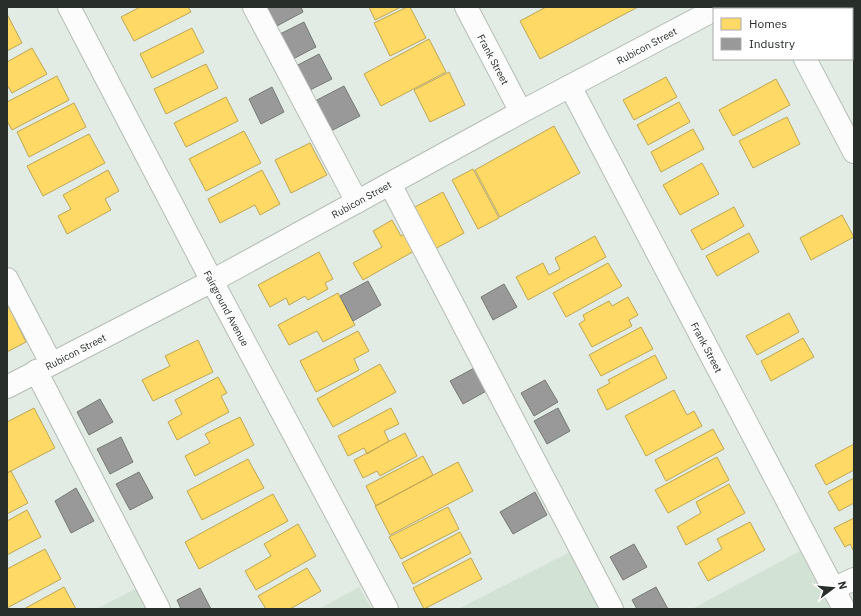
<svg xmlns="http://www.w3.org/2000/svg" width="861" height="616" font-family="'IBM Plex Sans',sans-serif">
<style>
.built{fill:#d2e2d4}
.homes{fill:#ffd966;stroke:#bea654}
.industry{fill:#999;stroke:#777977}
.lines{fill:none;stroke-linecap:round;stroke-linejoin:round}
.minor-casing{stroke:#b5bcb6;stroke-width:24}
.minor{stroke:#fbfcfb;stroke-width:22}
.labels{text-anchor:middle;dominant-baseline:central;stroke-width:4;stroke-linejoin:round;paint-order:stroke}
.street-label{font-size:10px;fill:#282e29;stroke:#fff}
</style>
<rect width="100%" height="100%" fill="#e2ece4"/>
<path class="built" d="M576 549 608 609H458Z
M800 551 830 609H692Z
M145 584 158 609H96Z
M359 587 372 609H319Z"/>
<path class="homes" d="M140 7H188L191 12 134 41 121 17Z
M369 7H401L375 20Z
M407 7H410L426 38 390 56 374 23Z
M546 7H638L540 59 520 21Z
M7 14 22 43 7 51Z
M192 28 204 52 152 78 140 54Z
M854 30V62L852 58V31Z
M429 39 446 72 381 106 364 74Z
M32 48 47 74 12 93 7 85V62Z
M206 64 218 88 166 114 154 89Z
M449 72 465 105 430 122 414 90Z
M57 76 69 100 12 130 7 121V102Z
M666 77 677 97 634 120 623 100Z
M776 79 790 105 733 136 719 110Z
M226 97 238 121 186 147 174 123Z
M679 102 690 122 648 145 637 125Z
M74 103 86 127 29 157 17 132Z
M787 117 800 144 753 168 739 141Z
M554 126 580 173 500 217 475 170Z
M693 129 704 149 661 172 651 152Z
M244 131 261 163 206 191 189 159Z
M89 134 105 163 43 196 27 166Z
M310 143 327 175 291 193 275 160Z
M702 163 719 194 680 215 663 185Z
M473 169 499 218 478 229 452 180Z
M108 170 119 191 105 199 111 210 67 234 58 216 71 209 63 195Z
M262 170 280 204 260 215 255 205 220 223 208 199Z
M443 192 464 233 435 249 413 208Z
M734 207 744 226 702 250 691 230Z
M842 215 854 237 811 260 800 238Z
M392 220 401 236 407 233 416 250 363 280 353 263 382 247 373 231Z
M749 233 759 252 717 276 706 256Z
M595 236 606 257 528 300 516 277 543 263 549 275 560 269 555 258Z
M319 252 333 279 325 283 328 289 308 300 305 296 289 305 286 298 270 307 258 285Z
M608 263 622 286 566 317 553 293Z
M338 293 355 325 323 342 317 331 289 345 278 325Z
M628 297 638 315 629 320 632 326 592 347 579 324 585 320 583 315 609 301 612 306Z
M9 307 26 342 7 352V308Z
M789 313 799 332 757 355 746 336Z
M641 327 653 349 601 376 589 355Z
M358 331 369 351 354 359 359 370 316 392 300 361Z
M803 338 814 357 771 381 761 361Z
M198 340 213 372 153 401 142 380 170 366 165 356Z
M655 355 667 378 607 410 597 390 610 383 608 380Z
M380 364 396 392 333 427 317 399Z
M218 377 227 393 221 396 229 412 177 440 168 422 182 414 175 400Z
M674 390 687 415 694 411 702 426 646 456 625 416Z
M34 408 55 448 7 473V422Z
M391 408 399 424 384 431 389 441 367 454 364 448 348 456 338 436Z
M240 417 254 445 195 476 185 456 210 443 205 434Z
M713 429 724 449 666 481 655 460Z
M405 433 417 456 380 476 377 471 363 478 354 460Z
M854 444V470L826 485 815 465Z
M423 456 433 475 376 506 366 486Z
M717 457 729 480 668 513 655 490Z
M248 459 264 488 202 520 187 491Z
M458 462 473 491 390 535 375 506Z
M11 471 28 503 7 514V473Z
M854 478V503L839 511 828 492Z
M729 484 745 513 686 545 677 527 701 513 696 502Z
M273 494 288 521 199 569 185 542Z
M448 507 459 529 401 559 389 537Z
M27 510 41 537 7 555V521Z
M854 518V549L853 550 850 544 845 547 834 528Z
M750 522 765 550 708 581 698 563 722 549 717 539Z
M298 524 316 556 256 590 245 571 271 556 264 544Z
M460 532 471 553 413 584 402 563Z
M45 549 61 579 7 608V569Z
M471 558 482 579 424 609 413 588Z
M307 568 321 591 290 609H266L258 596Z
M64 587 76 609H24Z"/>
<path class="industry" d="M265 7H301L303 12 275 27Z
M304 22 316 47 293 59 280 34Z
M319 54 332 79 308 91 296 66Z
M344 86 360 116 331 131 315 101Z
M272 87 284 112 261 124 249 99Z
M368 281 381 305 353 321 340 296Z
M504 284 517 307 493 320 481 297Z
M478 366 490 389 463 404 450 381Z
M545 380 558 402 534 416 521 393Z
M100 399 113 422 89 435 77 412Z
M558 408 570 431 547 444 534 421Z
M121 437 133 462 110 474 97 449Z
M139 472 153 498 130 510 116 484Z
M76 488 94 521 71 533 55 501Z
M535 492 547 515 513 534 500 512Z
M634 544 647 567 623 580 610 557Z
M656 587 668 609H637L632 600Z
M200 588 211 609H181L177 600Z"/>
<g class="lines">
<g class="minor-casing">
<g id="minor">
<path id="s1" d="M69 7 212 281 387 609"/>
<path d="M254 7 357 202"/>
<path id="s2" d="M466 7 521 112"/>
<path d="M778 7 779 9"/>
<path d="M805 59 854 152"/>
<path id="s3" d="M570 86 844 609"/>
<path d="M390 184 612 609"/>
<path d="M7 279 51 363"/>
<path d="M36 371 159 609"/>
<path id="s4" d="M7 387 212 281 521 112 714 10"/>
<path d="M833 589 854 579"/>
</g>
</g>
<use href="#minor" class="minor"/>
</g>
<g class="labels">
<g class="street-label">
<text stroke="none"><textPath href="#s4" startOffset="725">Rubicon Street</textPath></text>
<text stroke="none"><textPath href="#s2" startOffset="59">Frank Street</textPath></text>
<text stroke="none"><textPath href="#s4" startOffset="401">Rubicon Street</textPath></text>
<text stroke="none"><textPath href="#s1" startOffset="340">Fairground Avenue</textPath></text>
<text stroke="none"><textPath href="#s3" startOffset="295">Frank Street</textPath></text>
<text stroke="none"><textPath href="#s4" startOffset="77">Rubicon Street</textPath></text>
</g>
</g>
<rect width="861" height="616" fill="none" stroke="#282e29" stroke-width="16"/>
<rect x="713" y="8" width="140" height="52" fill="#ffffff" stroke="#a9aba9"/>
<rect x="721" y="18" width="20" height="12" fill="#ffd966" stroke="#a9aba9"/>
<text x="749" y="28" font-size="12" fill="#282e29">Homes</text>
<rect x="721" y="38" width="20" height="12" fill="#999999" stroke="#a9aba9"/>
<text x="749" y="48" font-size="12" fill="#282e29">Industry</text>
<g transform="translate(833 588) rotate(74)" stroke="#ffffff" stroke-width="3" paint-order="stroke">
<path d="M0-3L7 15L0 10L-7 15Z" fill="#282e29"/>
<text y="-6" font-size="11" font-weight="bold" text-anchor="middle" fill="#282e29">N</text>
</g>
</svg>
